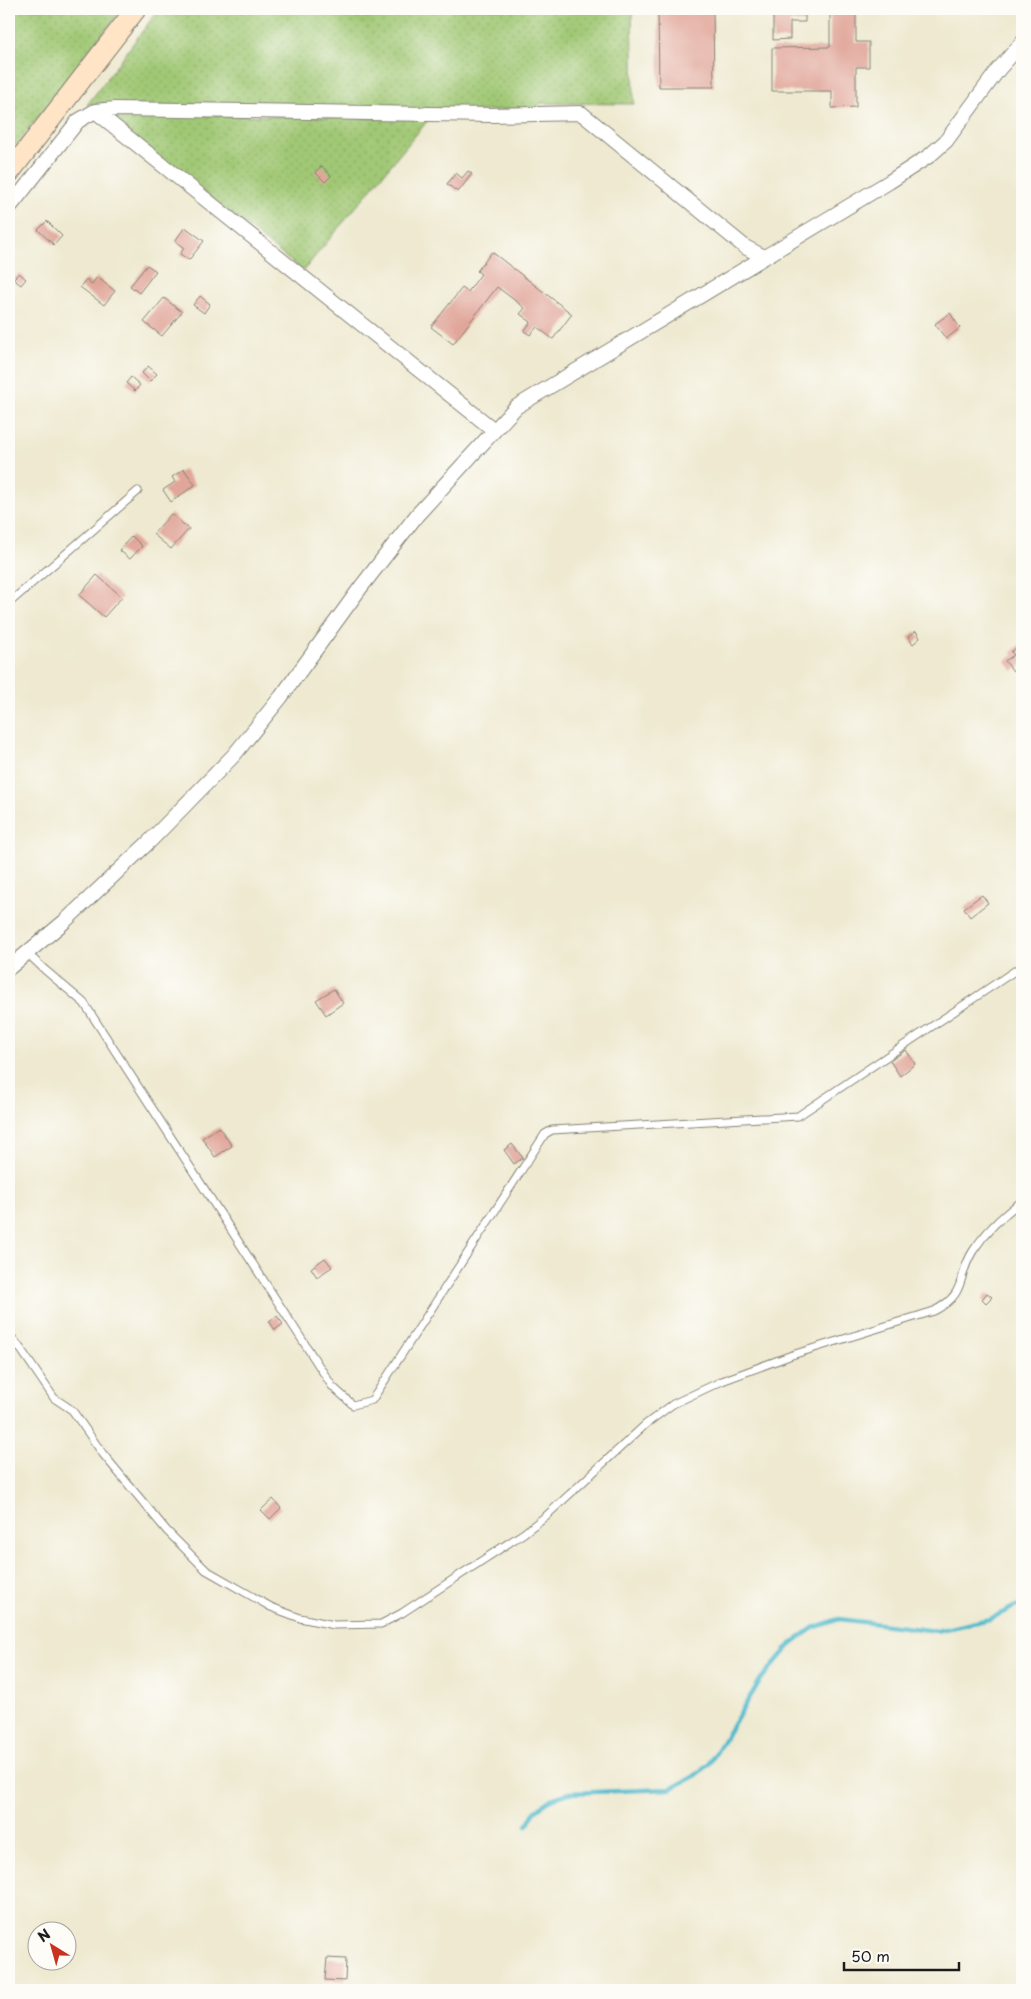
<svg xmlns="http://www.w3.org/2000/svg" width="1031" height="1999" font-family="'Playpen Sans',sans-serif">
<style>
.green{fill:url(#green-dots);stroke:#5e7248}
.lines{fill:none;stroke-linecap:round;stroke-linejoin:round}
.stream{stroke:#50bacd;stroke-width:4.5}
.building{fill:#e1a69a}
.service-casing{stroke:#858276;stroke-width:9}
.minor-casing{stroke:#858276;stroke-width:16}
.secondary-casing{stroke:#858276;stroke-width:22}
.service{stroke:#fff;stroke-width:7}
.minor{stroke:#fff;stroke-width:14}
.secondary{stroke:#ffe4c6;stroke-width:20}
</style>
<defs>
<pattern id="green-dots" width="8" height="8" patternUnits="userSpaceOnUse" patternTransform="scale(1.25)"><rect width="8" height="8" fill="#a0c874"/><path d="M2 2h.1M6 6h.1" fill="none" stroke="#89ab64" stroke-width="1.8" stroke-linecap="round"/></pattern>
</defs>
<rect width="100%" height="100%" fill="#fdfcf7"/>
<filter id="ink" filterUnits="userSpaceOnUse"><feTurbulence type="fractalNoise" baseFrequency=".02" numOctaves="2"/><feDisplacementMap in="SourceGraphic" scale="10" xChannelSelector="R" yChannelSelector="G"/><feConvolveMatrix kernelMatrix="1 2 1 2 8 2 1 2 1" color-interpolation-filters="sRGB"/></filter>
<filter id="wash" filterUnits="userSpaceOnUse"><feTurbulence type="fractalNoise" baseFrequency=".0096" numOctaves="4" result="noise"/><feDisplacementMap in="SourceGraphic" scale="20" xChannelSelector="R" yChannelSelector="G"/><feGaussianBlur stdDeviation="1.12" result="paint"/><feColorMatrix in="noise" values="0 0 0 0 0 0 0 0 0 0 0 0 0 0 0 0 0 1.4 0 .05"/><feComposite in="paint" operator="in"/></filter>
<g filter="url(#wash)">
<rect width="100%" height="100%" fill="#eee9d0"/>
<path class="green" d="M9 9H122L16 146 9 140Z
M159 9H632L634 104 541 103 536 108 479 111 87 105Z
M114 113 429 119 303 271 110 118Z"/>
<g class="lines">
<path class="stream" d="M527 1826 535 1811 551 1799 569 1793 670 1789 693 1777 709 1764 761 1679 792 1643 813 1628 839 1619 936 1631 990 1619 1016 1606H1022"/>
</g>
<g id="blocks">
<path class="building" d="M658 9H713L714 87H659Z
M773 9H805V22H790V39L773 40Z
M830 9H856V42H869V67H856V107L832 108V91H772V48L830 47Z
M322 166 331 176 325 182 315 172Z
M468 171 472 174 458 192 447 184 456 173 462 178Z
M47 221 62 236 54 245 38 230Z
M185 227 204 241 189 260 180 254 184 248 175 241Z
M492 252 572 314 553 339 537 327 530 335 524 331 531 322 520 314 525 308 497 287 453 344 431 327 462 288 468 292 481 274 477 271Z
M147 265 156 271 139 293 130 286Z
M19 273 26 279 21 285 13 279Z
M97 277 115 291 104 305 80 287 86 279 92 284Z
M200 296 210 304 204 313 193 305Z
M164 298 182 312 162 336 144 322Z
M950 313 960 328 946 339 935 324Z
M148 366 157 374 150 381 142 373Z
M131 377 140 385 135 391 126 383Z
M184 469 195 485 171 502 163 490 175 482 172 477Z
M171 514 189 529 171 549 153 534Z
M132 536 142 546 130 559 119 550Z
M97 575 122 597 104 617 79 595Z
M916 631 920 638 913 644 908 637Z
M1022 643V665L1013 671 1005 661 1014 655 1011 652Z
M982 895 988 903 970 917 964 908Z
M334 989 343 1003 326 1015 316 1000Z
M906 1050 915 1064 900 1076 890 1061Z
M219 1127 232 1146 215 1157 202 1138Z
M512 1144 523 1158 514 1164 504 1150Z
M325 1258 332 1267 317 1277 311 1268Z
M987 1293 992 1297 986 1303 982 1299Z
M277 1316 283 1324 275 1330 269 1321Z
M273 1499 281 1508 270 1519 261 1510Z
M327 1958 346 1959 345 1981 325 1980Z"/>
</g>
</g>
<g filter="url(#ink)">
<use href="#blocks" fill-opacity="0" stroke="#858276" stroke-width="1"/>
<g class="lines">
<g class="service-casing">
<path id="service" d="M9 603 138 491
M27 953 45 970 84 1003 332 1386 353 1405 372 1400 545 1134 552 1130 798 1116 1022 966
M9 1334 18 1345 54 1398 72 1410 103 1454 167 1531 206 1570 271 1607 300 1618 334 1625 381 1624 402 1613 524 1533 547 1515 646 1424 673 1404 722 1381 792 1355 934 1311C968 1293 956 1278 973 1251 986 1231 1003 1215 1022 1201"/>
</g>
<g class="minor-casing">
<path id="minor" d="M95 111 494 430
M9 208 78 121 95 111 115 109 491 115 581 113 745 247 764 257
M9 968 64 922 150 841 234 755 281 697 361 587 417 515 516 407 889 182 929 156 946 141 998 70 1022 43"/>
</g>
<g class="secondary-casing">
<path id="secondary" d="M9 173 136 9"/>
</g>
<use href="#service" class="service"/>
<use href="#minor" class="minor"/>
<use href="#secondary" class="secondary"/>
</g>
</g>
<rect width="1031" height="1999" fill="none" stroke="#fdfcf7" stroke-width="30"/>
<g transform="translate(52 1946) rotate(323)"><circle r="24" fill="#fdfcf7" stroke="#a3a29f"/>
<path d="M0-4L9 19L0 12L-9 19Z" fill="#c8321e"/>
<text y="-8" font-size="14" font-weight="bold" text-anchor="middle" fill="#1c1c1c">N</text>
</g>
<path d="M844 1962v8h115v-8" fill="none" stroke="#1c1c1c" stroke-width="2.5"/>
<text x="851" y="1962" font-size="15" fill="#1c1c1c" stroke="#fdfcf7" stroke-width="4" paint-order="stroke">50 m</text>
</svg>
